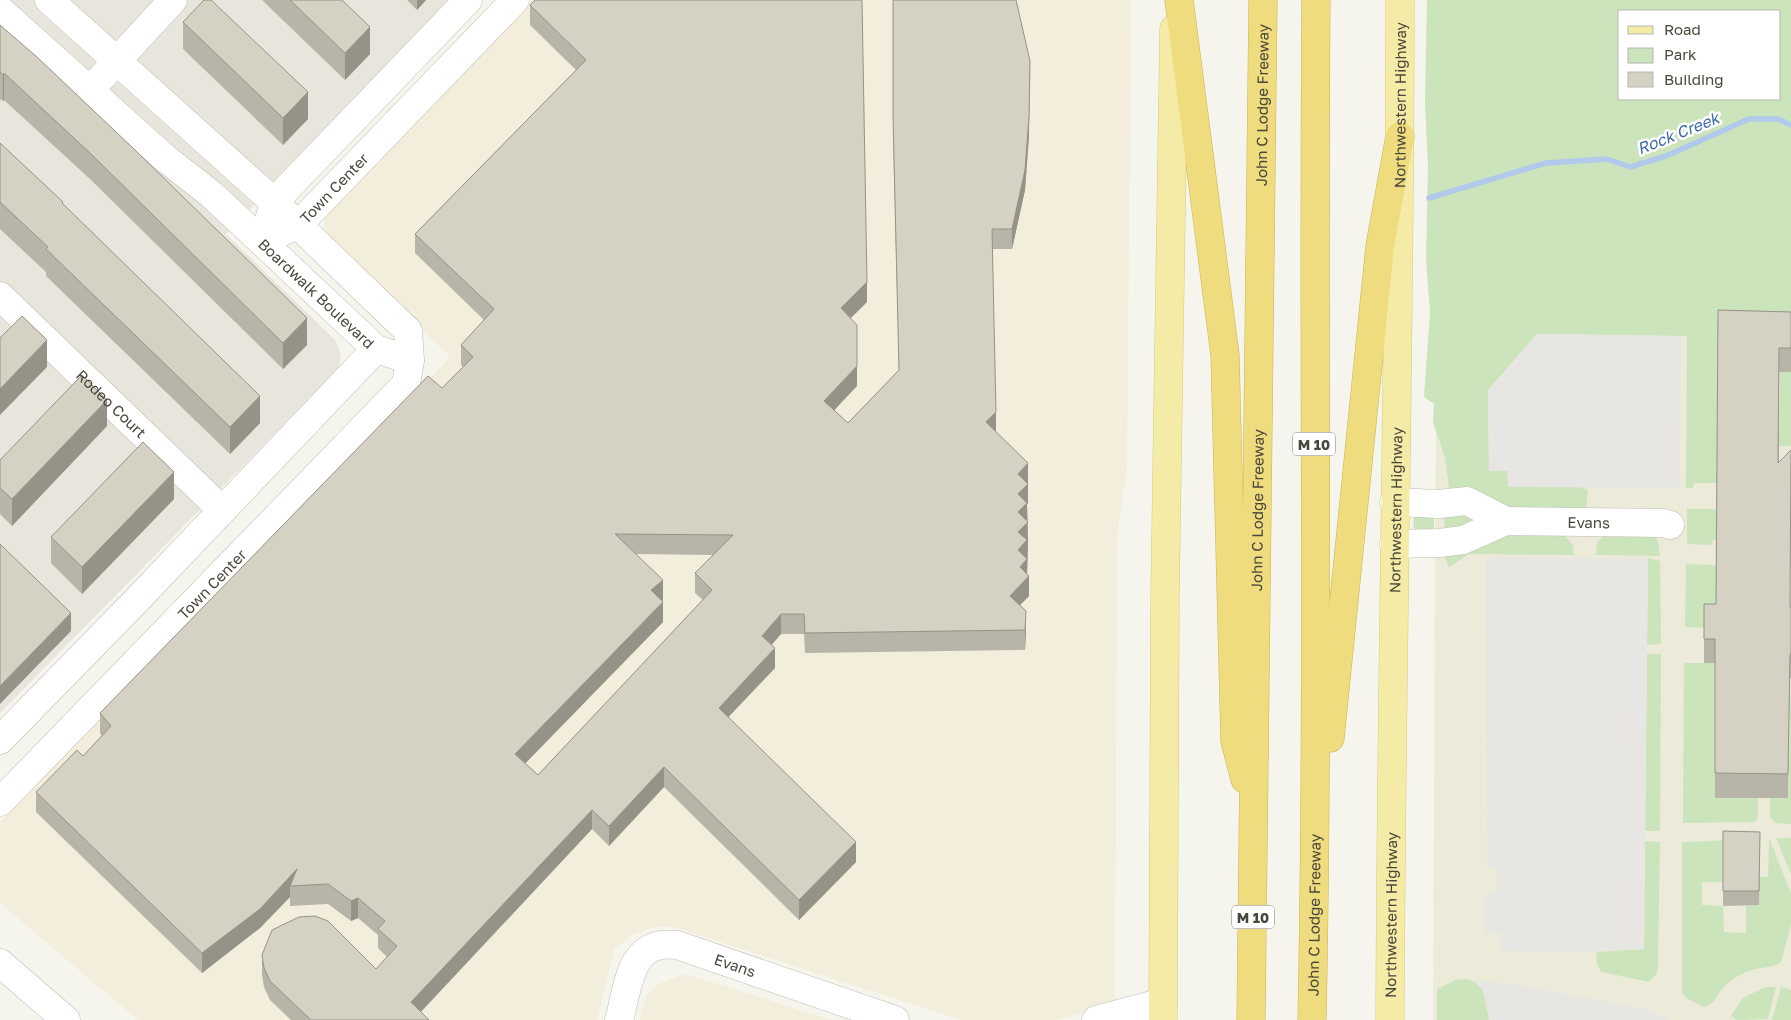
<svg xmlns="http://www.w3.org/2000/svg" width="1791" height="1020" font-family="'Golos Text',sans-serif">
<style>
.residential{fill:#e8e6dc}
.commercial{fill:#f3eddb}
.education{fill:#ecead9;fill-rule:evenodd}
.green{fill:#cbe4bb;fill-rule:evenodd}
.parking{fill:#e7e6e3}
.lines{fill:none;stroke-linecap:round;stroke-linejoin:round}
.stream{stroke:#b1c9ea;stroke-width:5.5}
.minor-casing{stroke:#bfbdb0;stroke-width:29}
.major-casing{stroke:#d8cb78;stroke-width:29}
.highway-casing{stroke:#cdb44f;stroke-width:29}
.minor{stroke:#fff;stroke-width:28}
.major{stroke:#f4eba7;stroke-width:28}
.highway{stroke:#eedc7e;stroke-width:28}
.wall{fill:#b7b4a8;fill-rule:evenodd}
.shaded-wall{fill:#959288}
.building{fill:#d5d1c3;stroke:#959288;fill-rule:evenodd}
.labels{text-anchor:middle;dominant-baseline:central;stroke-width:5;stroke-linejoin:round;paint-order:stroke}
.shield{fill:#fff;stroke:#807e76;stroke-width:1}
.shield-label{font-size:14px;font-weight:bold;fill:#49463b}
.street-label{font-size:15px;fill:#49463b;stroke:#fff}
.water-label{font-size:16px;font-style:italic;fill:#3f6baa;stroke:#fff}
</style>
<rect width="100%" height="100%" fill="#f5f4ed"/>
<path class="residential" d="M0 0H449L226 234 335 340 341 354 338 369 0 713Z"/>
<path class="commercial" d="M533 0H1131L1127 470 1119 519 1117 552 1115 1005 1056 1020H961L671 926 650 928 630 936 614 950 597 1020H138L0 903V822L450 357 326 235 324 219Z
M686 974 831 1020H640L646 996 656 985Z"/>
<path class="education" d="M1438 0H1791V1020H1433ZM1620 11H1780V99H1620Z"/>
<path class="green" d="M1427 0H1791V320L1717 483H1694L1693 488H1686L1687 336 1537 334 1488 390 1489 470 1507 471 1509 487H1582L1588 491 1586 507 1582 511 1528 512 1450 495 1445 457 1433 423 1434 404 1424 397 1430 313 1426 260 1428 166 1425 103ZM1620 11H1780V99H1620Z
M1780 353H1791V446H1779Z
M1687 509H1717V540H1713L1711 545 1687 544Z
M1434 512V533L1415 530 1413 526 1414 516Z
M1469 514 1471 524 1445 533 1444 516Z
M1563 534 1573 545 1574 555 1469 554 1449 567 1445 559 1446 551 1507 535Z
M1606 534H1652L1658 541 1660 556 1596 555 1597 542Z
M1648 558 1660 561 1661 644 1647 645Z
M1686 564 1717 565 1716 633 1711 628 1685 627Z
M1647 654H1661L1660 831H1645Z
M1715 659 1758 798V816L1756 821 1753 822 1683 823 1684 663H1712Z
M1791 678V824L1776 823 1770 818V798H1788Z
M1769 838 1791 893V925L1781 962C1773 969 1757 967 1746 972 1738 975 1730 981 1723 988 1717 995 1714 1006 1704 1007L1686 998 1682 992V842C1708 842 1732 839 1758 840L1760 846H1723V882H1702V905L1723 906 1724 932 1746 933V905L1760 877H1768Z
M1776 838H1791V874Z
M1645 841 1660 842 1658 966 1657 973 1649 982 1602 972C1596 966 1596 960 1597 952L1644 949Z
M1466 979C1485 982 1489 1003 1489 1020H1437V989L1456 980Z
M1765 987H1776L1768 1019 1737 1020 1731 1016 1743 998Z
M1781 987 1791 990V1020H1772Z"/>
<path class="parking" d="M1537 334 1681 336 1679 488 1508 487 1507 471H1489L1488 391Z
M1486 557 1648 558 1644 949 1571 952 1513 951 1501 950V933H1485V894H1497V868L1487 867Z
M1473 980 1514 984 1644 1009 1670 1020H1489L1483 990Z"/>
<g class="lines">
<path class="stream" d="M1429 198 1546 163 1607 159 1630 167 1666 156 1749 119H1778L1791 125"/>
<g class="minor-casing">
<g id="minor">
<path id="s1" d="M0 10 166 159 211 194 376 349 410 360 408 331 274 202 49 0"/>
<path d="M89 91 173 0"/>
<path d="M269 220 274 202 468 0"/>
<path id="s2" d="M282 232 298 225 515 0"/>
<path id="s3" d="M0 296 222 510"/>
<path d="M1394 502 1439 504 1467 501 1506 521"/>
<path id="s4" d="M1394 544 1440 543 1463 540 1506 521 1663 523 1670 525"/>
<path d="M0 740 134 603 376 349"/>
<path id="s5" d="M0 802 406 384 410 360"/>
<path d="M0 963 66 1020"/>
<path id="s6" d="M619 1020C629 985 629 939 677 945L895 1020"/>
<path d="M1096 1020 1163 1002"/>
</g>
</g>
<g class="major-casing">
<g id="major">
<path d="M1163 1020 1165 595 1174 29"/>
<path id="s7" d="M1390 1020C1391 680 1400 340 1400 0"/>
</g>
</g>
<g class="highway-casing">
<g id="highway">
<path d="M1179 0 1225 355 1235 741 1245 779"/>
<path d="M1330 738 1380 246 1400 136"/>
<path id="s8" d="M1251 1020 1263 0"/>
<path id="s9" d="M1312 1020C1319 680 1313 340 1316 0"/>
</g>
</g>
<use href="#minor" class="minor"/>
<use href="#major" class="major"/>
<use href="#highway" class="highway"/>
</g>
<path class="wall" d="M262 0H342L370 54 345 80Z
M407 0H426L417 10Z
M893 0 1029 136 1025 190 1012 249H992L996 431 1028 483V503L1027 504 1028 541 1027 575 1029 596 1020 605 1026 631 1025 650 805 653 804 634H781L771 645 775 668 728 717 856 862 799 920 664 787 609 846 592 829 421 1012 429 1020H291L270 1000 264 987 262 975V955L376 969 387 957 378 948V935L358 918 351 921 328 904 290 906V897L260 928 202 973 36 812V792L83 756 102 736 100 733V713L442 388 463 367 461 365V345L484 320 415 253V234L576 70 530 25V5L867 302 850 318 857 386 834 410 848 423 899 370 893 136ZM636 554 714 555 695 573V593L703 600 538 775 525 763 663 622 662 601 663 600Z
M183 22 308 119 283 145 183 49Z
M0 25 307 345 283 369 91 180 4 100 3 101 0 99Z
M0 143 63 205 260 423 230 454 46 276V272L0 229Z
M1718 310 1791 312V372H1779V462L1791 607V678H1790L1788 798H1715V663H1704V604H1716Z
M107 426 12 526 0 514V460Z
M174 499 82 594 51 563V537Z
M1723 831 1760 832 1759 905 1723 906Z"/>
<path class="shaded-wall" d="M417 0H426L417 10Z
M370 27V54L345 80V53Z
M1030 61 1029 136 1025 190 1012 249V229Z
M4 73V100L3 101V75Z
M308 92V119L283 145V118Z
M867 282V302L841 328V308Z
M307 318V345L283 369V343Z
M47 340V367L0 415V389Z
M857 366V386L824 421V401Z
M260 396V423L230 454V427Z
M107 400V426L12 526V499Z
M996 412V432L986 422Z
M1028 463V483L1018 493V474Z
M174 472V499L82 594V567Z
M1028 484V503L1027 504 1028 541 1027 578 1029 576V596L1010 615V596L1018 494Z
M663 580V600L651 610V590Z
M663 602V622L515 774V754Z
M1026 611V631L1025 650V630Z
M71 613V631L0 704V686Z
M781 614V634L762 656V636Z
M775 648V668L719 727V708Z
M664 767V787L609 846V826Z
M592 810V829L413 1020 411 1002Z
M856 842V862L799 920V900Z
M297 869 290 886V897L260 928 202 973V953Z
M358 898V918L351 921V901Z"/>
<path class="building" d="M204 0H211L308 92 283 118 183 22Z
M290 0H342L370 27 345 53Z
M535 0H862L867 282 841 308 857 325V366L824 401 848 423 899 370 893 116V0H1016L1030 61 1029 116 1025 170 1012 229H992L996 412 986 422 1028 463 1018 474 1028 484 1018 494 1027 503 1018 512 1028 522 1018 532 1027 540 1018 550 1027 559 1020 567 1029 576 1010 596 1026 611 1025 630 805 633 804 614H781L762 636 775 648 719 708 856 842 799 900 664 767 609 826 592 810 411 1002 429 1020H311L270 981 264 968 262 955 272 930 299 917 315 916 328 921 376 969 397 946 378 929 385 921 358 898 351 901 328 884 290 886 297 869 260 909 202 953 36 792 77 750 83 756 111 726 100 713 428 376 442 388 473 357 461 345 494 309 415 234 586 60 530 5ZM615 534 733 535 695 573 712 590 538 775 515 754 663 602 651 590 663 580Z
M0 25 37 57 134 149 307 318 283 343 91 154 4 73 3 75 0 72Z
M0 143 63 202 62 203 260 396 230 427 46 249 48 247 0 202Z
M1718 310 1791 312V348H1779L1778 463 1791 450 1790 607H1791V654H1790L1788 774 1715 773V639H1704V604H1716Z
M22 316 47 340 0 389V338Z
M82 375 107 400 12 499 0 488V460Z
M143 442 174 472 82 567 51 537Z
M0 544 71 613 0 686Z
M1723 831 1760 832 1759 891H1723Z"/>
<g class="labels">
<g class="shield">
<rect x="1293" y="432.5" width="42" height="23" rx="4"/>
<rect x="1232" y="905.5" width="42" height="23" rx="4"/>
</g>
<g class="shield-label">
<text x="1314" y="444">M 10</text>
<text x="1253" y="917">M 10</text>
</g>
<g class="street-label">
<text stroke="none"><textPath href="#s8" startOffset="915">John C Lodge Freeway</textPath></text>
<text stroke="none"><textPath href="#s7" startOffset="915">Northwestern Highway</textPath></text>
<text stroke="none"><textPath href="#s2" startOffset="69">Town Center</textPath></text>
<text stroke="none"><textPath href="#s1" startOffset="425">Boardwalk Boulevard</textPath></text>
<text stroke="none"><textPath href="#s3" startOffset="155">Rodeo Court</textPath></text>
<text stroke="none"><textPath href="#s8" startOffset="510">John C Lodge Freeway</textPath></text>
<text stroke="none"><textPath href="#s7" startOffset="510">Northwestern Highway</textPath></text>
<text stroke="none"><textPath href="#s4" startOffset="199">Evans</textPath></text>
<text stroke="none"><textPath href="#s5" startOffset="304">Town Center</textPath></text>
<text stroke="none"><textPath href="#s9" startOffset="105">John C Lodge Freeway</textPath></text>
<text stroke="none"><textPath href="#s7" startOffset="105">Northwestern Highway</textPath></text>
<text stroke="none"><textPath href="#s6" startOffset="169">Evans</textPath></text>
</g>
<g class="water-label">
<text transform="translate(1678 133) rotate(-22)">Rock Creek</text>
</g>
</g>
<rect x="1618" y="10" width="162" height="90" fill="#ffffff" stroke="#b6b5b1"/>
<rect x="1628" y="26" width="25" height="8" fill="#f4eba7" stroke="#b6b5b1"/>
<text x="1664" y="35" font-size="15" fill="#49463b">Road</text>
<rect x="1628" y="48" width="25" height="15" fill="#cbe4bb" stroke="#b6b5b1"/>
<text x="1664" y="60" font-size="15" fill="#49463b">Park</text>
<rect x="1628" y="72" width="25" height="15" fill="#d5d1c3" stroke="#b6b5b1"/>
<text x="1664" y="85" font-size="15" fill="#49463b">Building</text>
</svg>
